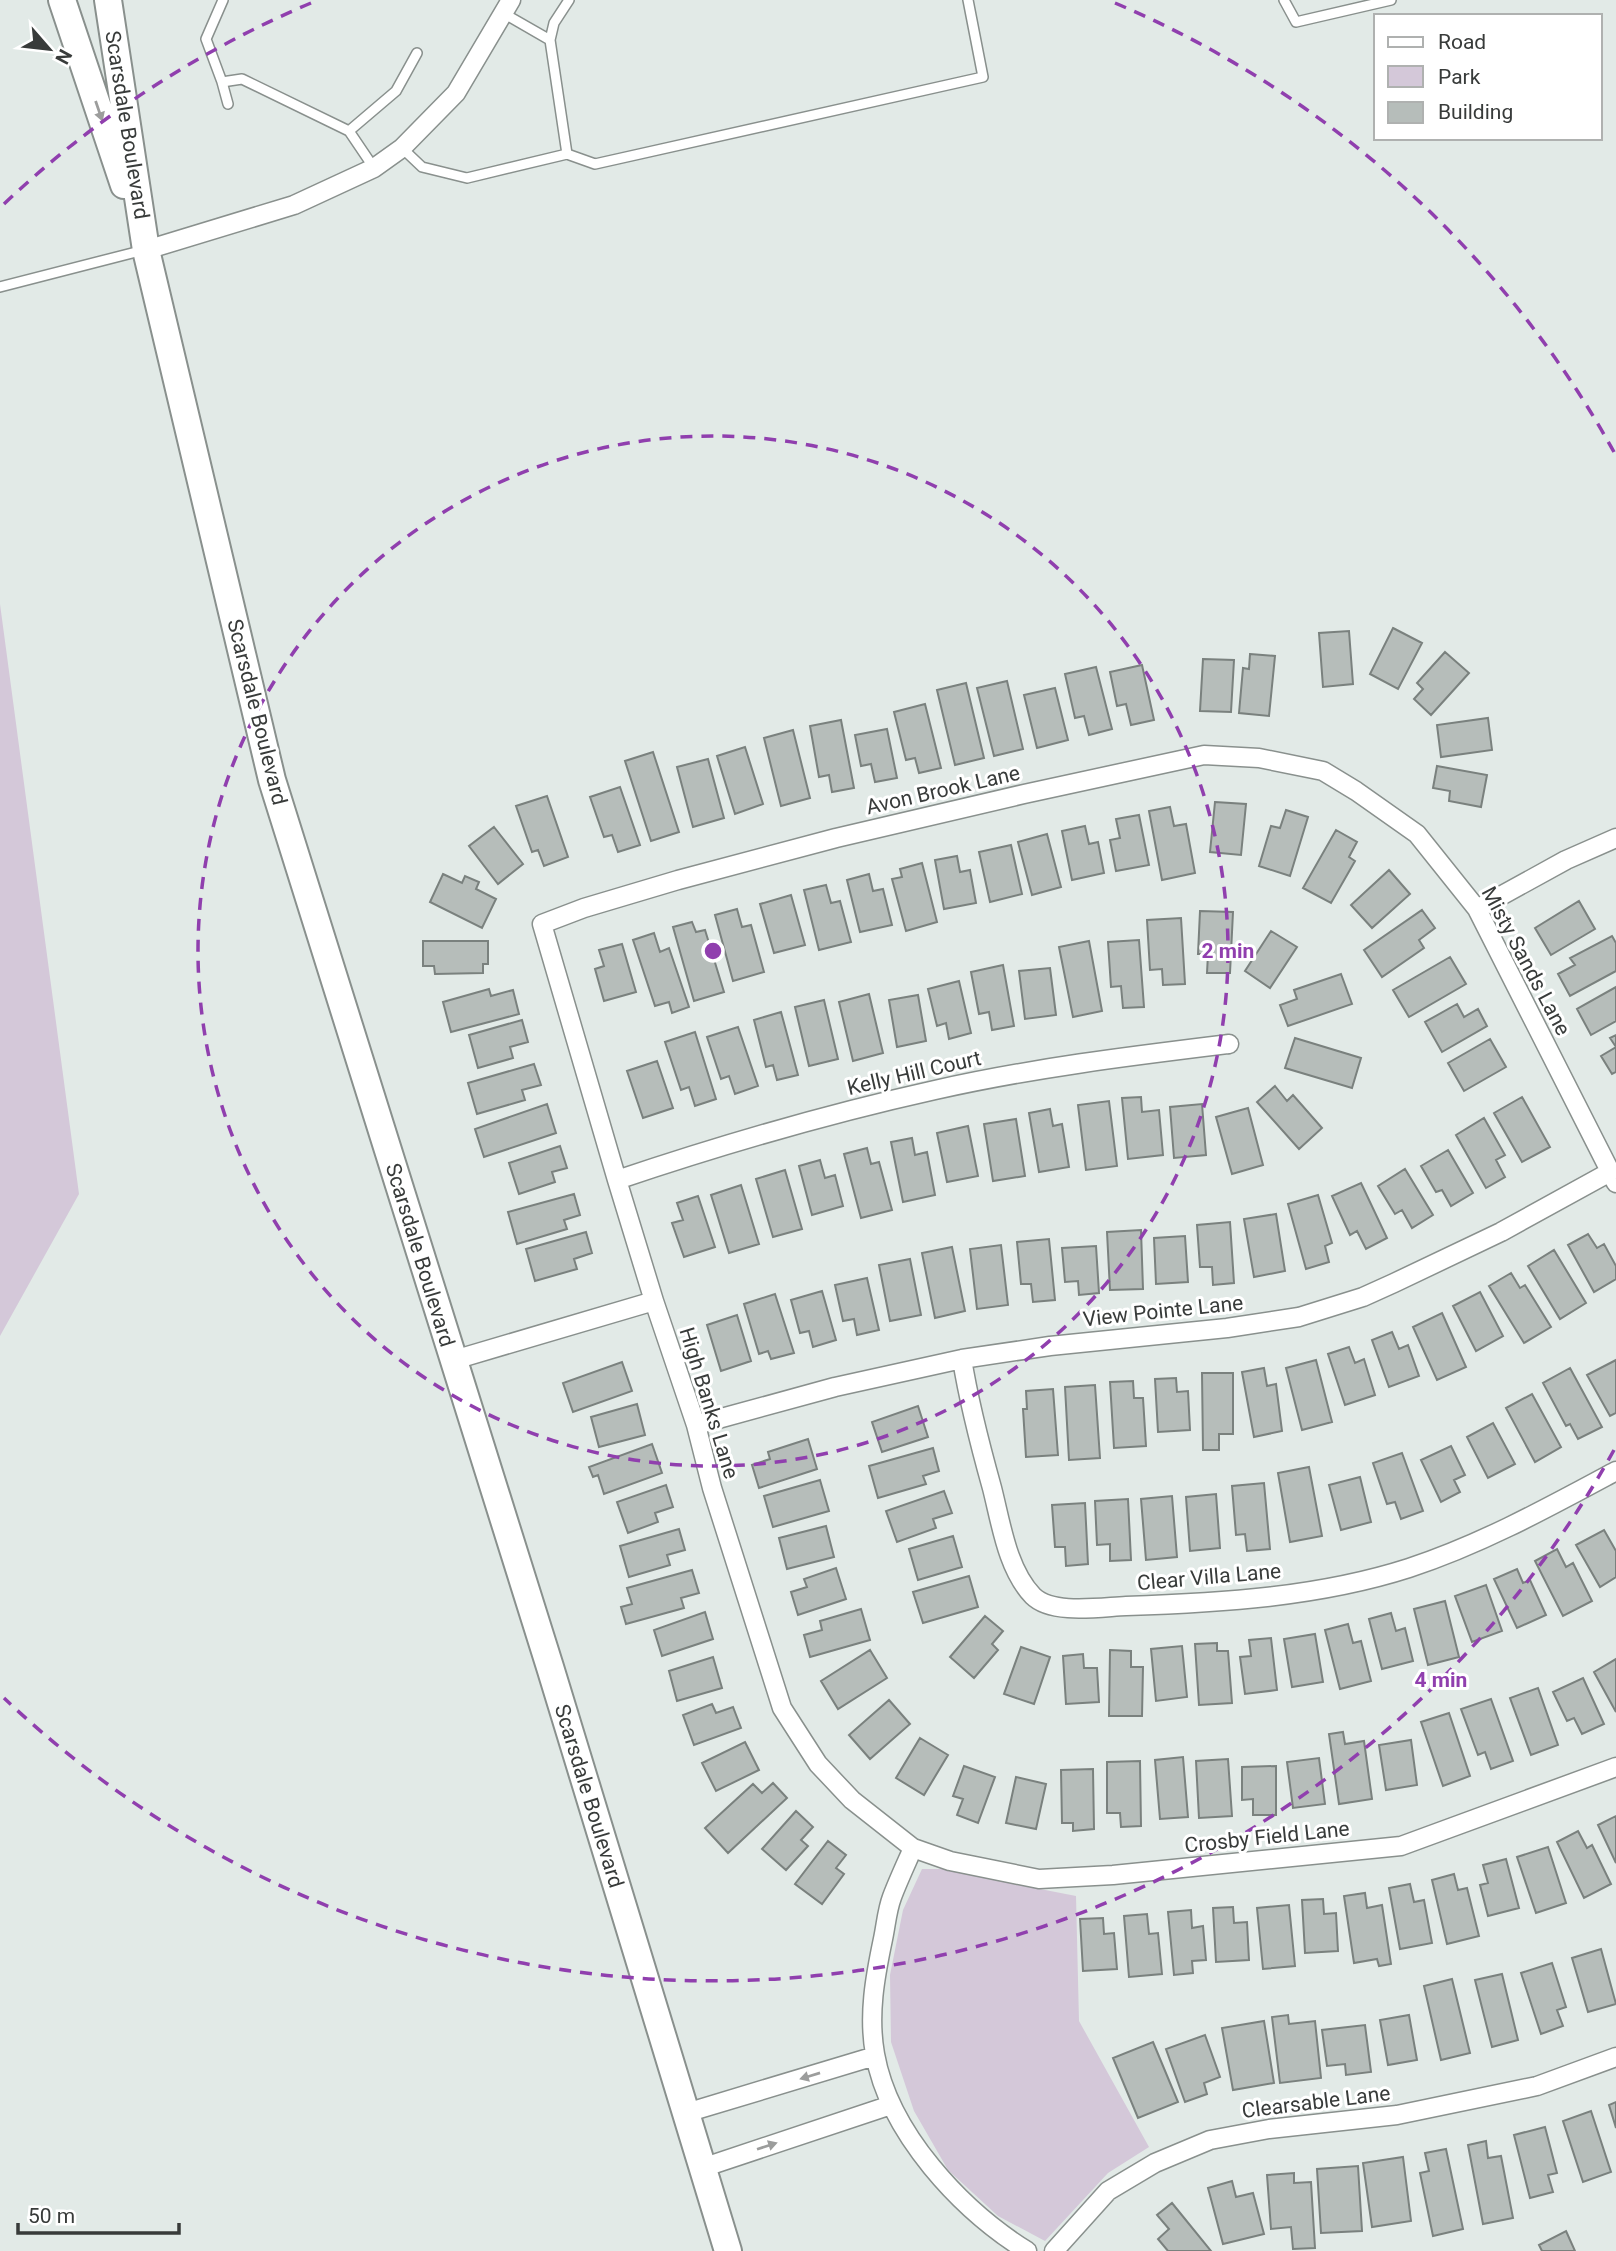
<svg xmlns="http://www.w3.org/2000/svg" width="1616" height="2251" font-family="Roboto,sans-serif">
<style>
.green{fill:#d4c8d9}
.building{fill:#b6bdba;stroke:#7a817e;stroke-width:2}
.lines{fill:none;stroke-linecap:round;stroke-linejoin:round}
.lane-casing{stroke:#89908d;stroke-width:12}
.street-casing{stroke:#89908d;stroke-width:21}
.secondary-casing{stroke:#89908d;stroke-width:30}
.lane{stroke:#fff;stroke-width:9}
.street{stroke:#fff;stroke-width:18}
.secondary{stroke:#fff;stroke-width:26}
.oneway{fill:#9c9d9c}
.ring{fill:none;stroke:#903fae;stroke-width:3.5;stroke-dasharray:12 9}
.labels{text-anchor:middle;dominant-baseline:central;stroke-width:6;stroke-linejoin:round;paint-order:stroke}
.street-label{font-size:21px;fill:#383b3a;stroke:#fff}
.centre{fill:#903fae;stroke:#fff;stroke-width:3.5}
.ring-label{font-size:21px;text-anchor:middle;font-weight:bold;fill:#903fae;stroke:#fff;stroke-width:6;stroke-linejoin:round;paint-order:stroke}
</style>
<rect width="100%" height="100%" fill="#e2eae7"/>
<path class="green" d="M0 604 79 1194 0 1336Z
M922 1869H983L1035 1888 1076 1896 1079 2021 1149 2147 1108 2173 1045 2241 998 2216 948 2170 914 2111 891 2042 890 1975 903 1910Z"/>
<path class="building" d="M1393 628 1422 643 1398 689 1370 674Z
M1349 631 1353 684 1323 687 1319 633Z
M1445 652 1469 673 1431 715 1414 699 1423 689 1417 683Z
M1250 654 1275 656 1269 716 1239 713 1243 668 1249 669Z
M1203 659 1234 660 1231 712 1200 711Z
M1142 665 1154 720 1131 725 1126 704 1117 706 1110 672Z
M1096 667 1112 729 1089 735 1084 716 1075 718 1065 674Z
M1007 681 1023 749 994 756 977 688Z
M966 683 984 758 955 765 937 690Z
M1055 688 1068 740 1037 748 1024 695Z
M925 704 941 768 919 773 915 758 906 760 894 712Z
M1488 718 1492 750 1441 757 1437 725Z
M841 720 854 788 832 792 829 775 819 777 810 726Z
M887 729 897 778 875 782 871 764 861 766 855 735Z
M793 730 810 798 781 806 764 738Z
M745 747 763 804 735 814 717 756Z
M653 752 679 832 651 841 625 761Z
M708 759 724 818 693 827 677 767Z
M1437 766 1487 775 1481 807 1449 801 1450 791 1433 788Z
M620 787 640 845 618 852 612 835 604 837 590 797Z
M547 796 568 857 544 866 538 850 532 852 516 806Z
M1215 802 1246 804 1241 855 1210 852Z
M1170 807 1174 826 1186 824 1195 873 1162 880 1149 811Z
M1286 810 1308 817 1290 876 1259 866 1271 826 1280 828Z
M1139 815 1149 865 1116 871 1110 840 1120 838 1116 819Z
M1085 826 1089 844 1098 842 1104 873 1072 880 1062 831Z
M494 827 523 864 498 884 469 846Z
M1336 830 1357 842 1349 857 1355 861 1331 903 1303 888Z
M1047 834 1061 887 1032 895 1018 842Z
M1011 845 1022 894 990 902 979 852Z
M957 856 960 872 970 870 976 903 944 909 935 860Z
M922 863 937 922 906 931 892 879 902 877 900 869Z
M1389 870 1410 894 1372 928 1351 905Z
M443 874 462 883 465 876 479 882 476 889 496 899 482 928 430 902Z
M869 874 873 891 883 889 892 925 860 932 847 880Z
M826 885 831 903 840 901 851 942 819 950 804 890Z
M791 895 805 945 774 953 760 904Z
M1579 901 1595 929 1551 955 1535 928Z
M737 909 742 927 751 925 764 972 733 981 715 915Z
M1422 910 1435 928 1419 940 1424 948 1382 977 1364 950Z
M1200 911 1233 912 1230 973H1207L1208 954H1198Z
M1181 918 1185 984 1163 985 1162 969 1150 970 1147 920Z
M692 922 696 932 705 930 724 992 694 1001 673 927Z
M1271 931 1297 947 1270 988 1245 971Z
M654 933 660 952 669 948 689 1007 672 1013 669 1002 655 1006 633 940Z
M1612 936 1616 943V971L1570 996 1558 974 1575 965 1570 958Z
M1139 940 1144 1007 1123 1008 1121 986 1111 987 1108 942Z
M423 941H488V964H483V973L435 974 434 966H423Z
M1089 941 1102 1011 1073 1017 1059 947Z
M622 944 636 992 604 1001 595 969 604 966 599 950Z
M1450 957 1466 984 1409 1017 1393 990Z
M1003 965 1014 1026 992 1030 989 1012 979 1014 971 972Z
M1050 968 1056 1015 1025 1019 1019 971Z
M1341 974 1352 1004 1288 1026 1280 1005 1297 999 1294 990Z
M959 981 971 1033 949 1039 946 1023 937 1026 928 989Z
M1616 987V1021L1591 1035 1577 1009Z
M489 989 491 996 513 990 519 1014 451 1032 443 1002Z
M869 994 883 1053 853 1061 839 1002Z
M918 995 926 1041 897 1047 889 1000Z
M824 1000 838 1059 809 1066 795 1007Z
M1457 1004 1464 1017 1478 1009 1487 1026 1442 1052 1425 1022Z
M781 1012 798 1075 777 1080 773 1065 766 1067 754 1020Z
M522 1020 528 1042 510 1047 513 1058 478 1068 469 1035Z
M738 1027 758 1086 735 1094 729 1076 721 1079 707 1037Z
M695 1032 716 1099 695 1106 689 1087 681 1090 665 1042Z
M1616 1035V1072L1612 1074 1601 1056 1616 1047 1610 1038Z
M1295 1038 1361 1058 1352 1088 1285 1068Z
M1490 1039 1506 1067 1464 1091 1448 1063Z
M657 1061 673 1108 643 1118 627 1071Z
M534 1064 541 1085 522 1090 525 1100 477 1114 468 1083Z
M1275 1086 1287 1101 1293 1095 1322 1128 1299 1149 1257 1102Z
M1141 1097 1142 1112 1159 1110 1163 1155 1128 1159 1122 1098Z
M1522 1097 1550 1147 1522 1162 1494 1113Z
M1109 1101 1117 1166 1086 1170 1078 1105Z
M547 1104 556 1133 484 1157 475 1129Z
M1202 1104 1206 1155 1174 1158 1170 1107Z
M1248 1108 1263 1165 1232 1174 1216 1117Z
M1050 1109 1053 1126 1062 1124 1069 1167 1039 1172 1029 1113Z
M1484 1118 1505 1155 1496 1160 1505 1177 1486 1188 1456 1135Z
M1016 1119 1025 1176 993 1181 984 1124Z
M968 1126 978 1176 947 1182 937 1133Z
M912 1138 915 1155 927 1152 935 1195 903 1202 891 1142Z
M560 1146 567 1168 552 1172 555 1182 519 1194 509 1163Z
M867 1148 871 1164 879 1162 892 1210 861 1218 844 1154Z
M1448 1150 1473 1193 1451 1206 1442 1190 1436 1192 1421 1166Z
M820 1160 825 1178 835 1175 843 1206 812 1215 799 1166Z
M1405 1169 1433 1215 1412 1228 1402 1210 1395 1214 1378 1186Z
M785 1170 802 1229 773 1237 756 1179Z
M1361 1183 1387 1238 1366 1249 1357 1231 1350 1235 1332 1196Z
M741 1185 759 1244 729 1253 711 1195Z
M574 1194 580 1215 564 1220 567 1229 517 1244 508 1212Z
M1318 1195 1332 1243 1325 1246 1329 1262 1306 1269 1288 1204Z
M698 1196 715 1247 684 1257 672 1223 683 1220 677 1203Z
M1276 1214 1285 1271 1254 1277 1244 1219Z
M1230 1222 1234 1283 1213 1285 1212 1267H1200L1197 1225Z
M1141 1230 1143 1289 1110 1290 1107 1232Z
M586 1232 592 1253 574 1259 577 1269 535 1281 526 1249Z
M1588 1234 1597 1248 1604 1244 1616 1266V1279L1594 1292 1568 1245Z
M1185 1236 1188 1282 1156 1284 1154 1238Z
M1049 1239 1055 1300 1033 1302 1031 1284H1021L1017 1242Z
M1001 1245 1008 1305 977 1309 970 1249Z
M1096 1246 1099 1293 1079 1295 1078 1281 1065 1282 1062 1248Z
M952 1247 965 1311 935 1318 922 1253Z
M1554 1250 1586 1303 1560 1319 1528 1266Z
M910 1259 921 1315 890 1321 879 1265Z
M1511 1273 1520 1288 1525 1285 1551 1327 1524 1343 1489 1286Z
M867 1278 879 1330 857 1335 854 1319 843 1321 835 1285Z
M822 1291 836 1340 813 1347 809 1331 800 1333 791 1300Z
M1480 1292 1503 1336 1476 1351 1453 1306Z
M775 1294 794 1353 771 1359 768 1351 759 1354 744 1304Z
M1442 1313 1466 1367 1437 1380 1413 1327Z
M737 1315 751 1361 721 1371 707 1325Z
M1392 1332 1399 1349 1408 1345 1419 1376 1389 1387 1372 1340Z
M1349 1347 1355 1363 1364 1359 1375 1395 1345 1405 1328 1354Z
M1316 1360 1332 1422 1302 1430 1286 1368Z
M1616 1360V1413L1610 1416 1587 1375Z
M622 1362 632 1391 573 1412 563 1383Z
M1264 1368 1267 1386 1276 1384 1282 1431 1254 1437 1242 1372Z
M1570 1368 1602 1427 1578 1439 1570 1424 1566 1426 1543 1383Z
M1202 1373H1233V1434H1219V1450H1203Z
M1176 1378 1177 1392 1188 1391 1190 1430 1158 1432 1155 1379Z
M1133 1381 1134 1398H1143L1146 1446 1114 1448 1110 1382Z
M1095 1385 1100 1458 1069 1460 1065 1387Z
M1053 1389 1058 1455 1026 1457 1023 1409H1027L1026 1391Z
M1532 1394 1561 1447 1535 1462 1506 1408Z
M637 1404 645 1435 599 1447 591 1417Z
M918 1406 928 1437 882 1452 872 1422Z
M1493 1423 1515 1464 1488 1478 1467 1437Z
M808 1439 817 1469 759 1488 752 1465 770 1459 768 1452Z
M652 1444 662 1473 604 1494 598 1475 593 1477 589 1467Z
M1451 1446 1465 1475 1454 1480 1460 1492 1441 1502 1421 1460Z
M933 1448 939 1471 923 1476 926 1484 878 1498 869 1466Z
M1402 1453 1423 1511 1401 1519 1395 1502 1387 1504 1373 1463Z
M1309 1467 1322 1536 1290 1542 1278 1473Z
M1360 1477 1371 1522 1341 1530 1329 1485Z
M820 1480 829 1511 773 1527 764 1496Z
M1264 1483 1270 1549 1247 1551 1245 1534 1236 1535 1232 1486Z
M666 1485 673 1507 655 1513 658 1522 628 1533 617 1502Z
M944 1491 952 1513 933 1519 936 1528 897 1542 886 1511Z
M1216 1494 1220 1548 1190 1551 1186 1497Z
M1172 1496 1177 1557 1146 1560 1141 1499Z
M1128 1499 1131 1560 1110 1561V1544L1097 1545 1095 1501Z
M1085 1503 1088 1564 1066 1566 1065 1547H1055L1052 1505Z
M826 1526 834 1557 787 1569 779 1538Z
M679 1529 685 1550 667 1555 670 1565 629 1577 620 1546Z
M1604 1530 1616 1551V1577L1600 1587 1576 1545Z
M953 1536 962 1567 918 1580 909 1549Z
M1557 1549 1566 1567 1573 1563 1592 1601 1563 1616 1535 1561Z
M836 1568 846 1599 798 1615 791 1592 807 1587 804 1579Z
M1517 1569 1523 1583 1530 1580 1546 1615 1517 1628 1494 1579Z
M692 1570 699 1593 681 1598 684 1608 626 1624 621 1607 632 1604 627 1588Z
M969 1576 978 1607 923 1623 913 1592Z
M1486 1585 1502 1631 1472 1642 1455 1596Z
M1445 1601 1459 1657 1428 1665 1414 1609Z
M861 1609 870 1640 810 1657 804 1635 822 1630 820 1621Z
M705 1612 713 1639 662 1656 654 1630Z
M1391 1613 1396 1631 1405 1628 1413 1661 1382 1669 1369 1619Z
M985 1616 1003 1631 992 1644 998 1650 974 1678 950 1657Z
M1348 1624 1353 1643 1361 1641 1371 1681 1340 1689 1325 1630Z
M1315 1634 1323 1682 1292 1687 1284 1639Z
M1271 1638 1277 1690 1245 1694 1240 1657 1251 1656 1249 1640Z
M1217 1643V1651H1228L1232 1703 1199 1705 1195 1644Z
M1182 1646 1187 1697 1156 1701 1151 1649Z
M1021 1647 1050 1657 1034 1704 1004 1694Z
M870 1650 887 1678 838 1709 821 1681Z
M1110 1650 1131 1651V1667H1143L1142 1716H1109Z
M1083 1654 1084 1668H1097L1099 1702 1066 1704 1063 1656Z
M713 1657 722 1688 677 1701 669 1671Z
M1616 1659V1712L1594 1672Z
M1583 1678 1604 1724 1582 1734 1574 1718 1567 1721 1553 1692Z
M1538 1688 1558 1745 1531 1755 1510 1698Z
M1491 1699 1513 1761 1491 1769 1485 1752 1478 1755 1461 1709Z
M889 1700 910 1724 870 1759 849 1735Z
M712 1704 716 1713 733 1707 741 1728 694 1745 683 1715Z
M1449 1713 1470 1776 1443 1786 1421 1722Z
M1343 1732 1345 1744 1364 1741 1372 1799 1339 1804 1329 1734Z
M920 1738 948 1755 924 1795 896 1778Z
M1411 1740 1417 1785 1386 1790 1379 1745Z
M745 1742 759 1770 716 1791 702 1763Z
M1183 1757 1188 1817 1160 1819 1155 1760Z
M1319 1758 1325 1804 1293 1808 1287 1762Z
M1228 1759 1232 1816 1199 1818 1196 1761Z
M1140 1761 1141 1826 1121 1827 1120 1813H1107V1762Z
M964 1766 995 1777 978 1823 957 1815 963 1799 953 1796Z
M1276 1766V1815H1253V1799L1242 1800V1767Z
M1093 1769 1094 1829 1073 1831V1823H1062L1061 1770Z
M1016 1777 1046 1784 1036 1829 1006 1823Z
M773 1783 787 1798 728 1853 705 1828 753 1784 762 1793Z
M796 1811 813 1827 801 1840 808 1846 786 1870 762 1849Z
M1616 1816V1863L1598 1825Z
M1578 1831 1587 1848 1592 1845 1611 1884 1584 1898 1557 1842Z
M828 1841 846 1855 836 1868 844 1874 822 1904 795 1884Z
M1548 1847 1566 1903 1536 1913 1517 1857Z
M1506 1859 1519 1908 1488 1916 1480 1885 1488 1883 1483 1865Z
M1454 1874 1458 1890 1467 1888 1479 1936 1447 1944 1432 1880Z
M1410 1884 1414 1902 1424 1900 1432 1943 1400 1949 1389 1888Z
M1365 1893 1367 1908 1382 1905 1391 1964 1379 1966 1377 1959 1354 1963 1344 1896Z
M1323 1899 1324 1914 1336 1913 1338 1951 1305 1953 1302 1900Z
M1289 1905 1295 1966 1263 1969 1257 1908Z
M1233 1907 1234 1923 1247 1922 1249 1960 1216 1962 1213 1908Z
M1191 1910 1192 1928 1203 1926 1206 1960 1192 1961 1193 1973 1174 1975 1168 1912Z
M1147 1914 1149 1934 1158 1933 1162 1974 1129 1977 1124 1916Z
M1103 1918 1104 1934 1114 1933 1117 1969 1083 1971 1080 1919Z
M1601 1949 1616 2004 1588 2012 1572 1958Z
M1552 1963 1566 2007 1557 2010 1563 2026 1541 2034 1521 1973Z
M1502 1974 1518 2040 1492 2047 1475 1980Z
M1452 1979 1470 2053 1441 2060 1424 1986Z
M1288 2015 1289 2024 1315 2021 1321 2078 1280 2083 1272 2017Z
M1409 2015 1417 2060 1388 2065 1380 2020Z
M1264 2021 1274 2083 1233 2090 1222 2028Z
M1365 2025 1371 2072 1346 2075 1345 2064 1327 2066 1322 2030Z
M1205 2035 1220 2077 1204 2083 1207 2094 1185 2102 1166 2049Z
M1153 2042 1178 2102 1138 2118 1113 2058Z
M1616 2102V2128L1609 2105Z
M1591 2111 1611 2172 1583 2182 1563 2121Z
M1545 2127 1557 2173 1548 2175 1553 2192 1530 2198 1514 2135Z
M1486 2141 1488 2158 1501 2156 1513 2218 1483 2224 1468 2145Z
M1446 2149 1463 2229 1433 2236 1420 2173 1429 2171 1425 2153Z
M1403 2157 1411 2221 1372 2227 1363 2163Z
M1358 2166 1362 2231 1321 2233 1317 2169Z
M1294 2173V2183L1311 2182 1315 2248 1293 2249 1291 2227 1271 2229 1267 2175Z
M1232 2181 1236 2197 1253 2193 1264 2234 1223 2244 1208 2188Z
M1172 2203 1211 2251H1168L1158 2239 1169 2229 1157 2215Z
M1566 2231 1575 2251H1542L1539 2245Z"/>
<g class="lines">
<g class="lane-casing">
<path id="lane" d="M1284 0 1296 22 1391 0
M503 13 550 40 567 154
M550 40 554 23 569 0
M222 82 206 39 223 0
M228 104 222 82 242 79 349 131 374 168
M349 131 396 91 417 53
M402 148 422 167 467 178 567 154 595 164 983 77 968 0
M0 287 144 250"/>
</g>
<g class="street-casing">
<path id="street" d="M146 250 294 205 374 168 402 148 456 93 511 0
M1477 909 1566 860 1616 838
M617 1180C721 1145 827 1114 935 1090 1032 1068 1131 1056 1229 1044
M1616 1183 1477 909 1417 834 1356 791 1323 771 1259 758 1204 755 1024 794 836 838 678 880 584 908 542 924 617 1180 654 1301 696 1425 712 1488 782 1708 818 1764 852 1800 913 1848 950 1861 1039 1879 1113 1875 1401 1846 1616 1767
M962 1359C969 1403 980 1445 992 1488 1001 1523 1007 1569 1033 1596 1052 1615 1101 1607 1126 1606 1220 1603 1319 1597 1409 1568 1482 1544 1549 1507 1616 1471
M454 1360 654 1301
M696 1425 835 1387 962 1359 1050 1346 1227 1328 1299 1317 1363 1297 1394 1283 1501 1232 1610 1172
M913 1848C906 1864 898 1881 892 1897 887 1910 886 1925 883 1939 875 1977 868 2015 875 2054 889 2133 961 2210 1027 2251
M686 2113 875 2056
M702 2168 891 2105
M1054 2251 1108 2191 1155 2163 1210 2140 1269 2129 1397 2115 1537 2086 1616 2057"/>
</g>
<g class="secondary-casing">
<path id="secondary" d="M62 0 124 185
M108 0 146 250 272 780 550 1667 728 2251"/>
</g>
<use href="#lane" class="lane"/>
<use href="#street" class="street"/>
<use href="#secondary" class="secondary"/>
</g>
<defs><path id="oneway-solid" d="M-6-.8H1V-3.2L6.5 0L1 3.2V.8H-6Z" transform="scale(1.75)"/></defs>
<g class="oneway">
<use href="#oneway-solid" transform="translate(99 111) rotate(71)"/>
<use href="#oneway-solid" transform="translate(810 2076) rotate(163)"/>
<use href="#oneway-solid" transform="translate(767 2146) rotate(-18)"/>
</g>
<g class="ring">
<circle cx="713" cy="951" r="515"/>
<path d="M1614 1450A1030 1030 0 0 1 4 1698M4 204A1030 1030 0 0 1 311 3M1115 3A1030 1030 0 0 1 1614 452"/>
</g>
<g class="labels">
<g class="street-label">
<text transform="translate(127 125) rotate(81)">Scarsdale Boulevard</text>
<text transform="translate(257 712) rotate(76)">Scarsdale Boulevard</text>
<text transform="translate(943 790) rotate(-13)">Avon Brook Lane</text>
<text transform="translate(1526 961) rotate(62)">Misty Sands Lane</text>
<text transform="translate(914 1073) rotate(-13)">Kelly Hill Court</text>
<text transform="translate(420 1255) rotate(73)">Scarsdale Boulevard</text>
<text transform="translate(1163 1311) rotate(-6)">View Pointe Lane</text>
<text transform="translate(709 1403) rotate(73)">High Banks Lane</text>
<text transform="translate(1209 1577) rotate(-5)">Clear Villa Lane</text>
<text transform="translate(589 1796) rotate(73)">Scarsdale Boulevard</text>
<text transform="translate(1267 1837) rotate(-6)">Crosby Field Lane</text>
<text transform="translate(1316 2102) rotate(-7)">Clearsable Lane</text>
</g>
</g>
<circle cx="713" cy="951" r="10" class="centre"/>
<g class="ring-label">
<text x="1228" y="958">2 min</text>
<text x="1441" y="1687">4 min</text>
</g>
<rect x="1374" y="14" width="228" height="126" fill="#ffffff" stroke="#afb1b0" stroke-width="2"/>
<rect x="1388" y="37" width="35" height="10" fill="#ffffff" stroke="#afb1b0" stroke-width="2"/>
<text x="1438" y="49" font-size="21" fill="#383b3a">Road</text>
<rect x="1388" y="66" width="35" height="21" fill="#d4c8d9" stroke="#afb1b0" stroke-width="2"/>
<text x="1438" y="84" font-size="21" fill="#383b3a">Park</text>
<rect x="1388" y="102" width="35" height="21" fill="#b6bdba" stroke="#afb1b0" stroke-width="2"/>
<text x="1438" y="119" font-size="21" fill="#383b3a">Building</text>
<g transform="translate(49 49) rotate(118)" stroke="#ffffff" stroke-width="5" paint-order="stroke">
<path d="M0-5L12 26L0 18L-12 26Z" fill="#383b3a"/>
<text y="-10" font-size="19" font-weight="bold" text-anchor="middle" fill="#383b3a">N</text>
</g>
<path d="M18 2223v10h161v-10" fill="none" stroke="#383b3a" stroke-width="3.5"/>
<text x="28" y="2223" font-size="21" fill="#383b3a" stroke="#ffffff" stroke-width="5" paint-order="stroke">50 m</text>
</svg>
